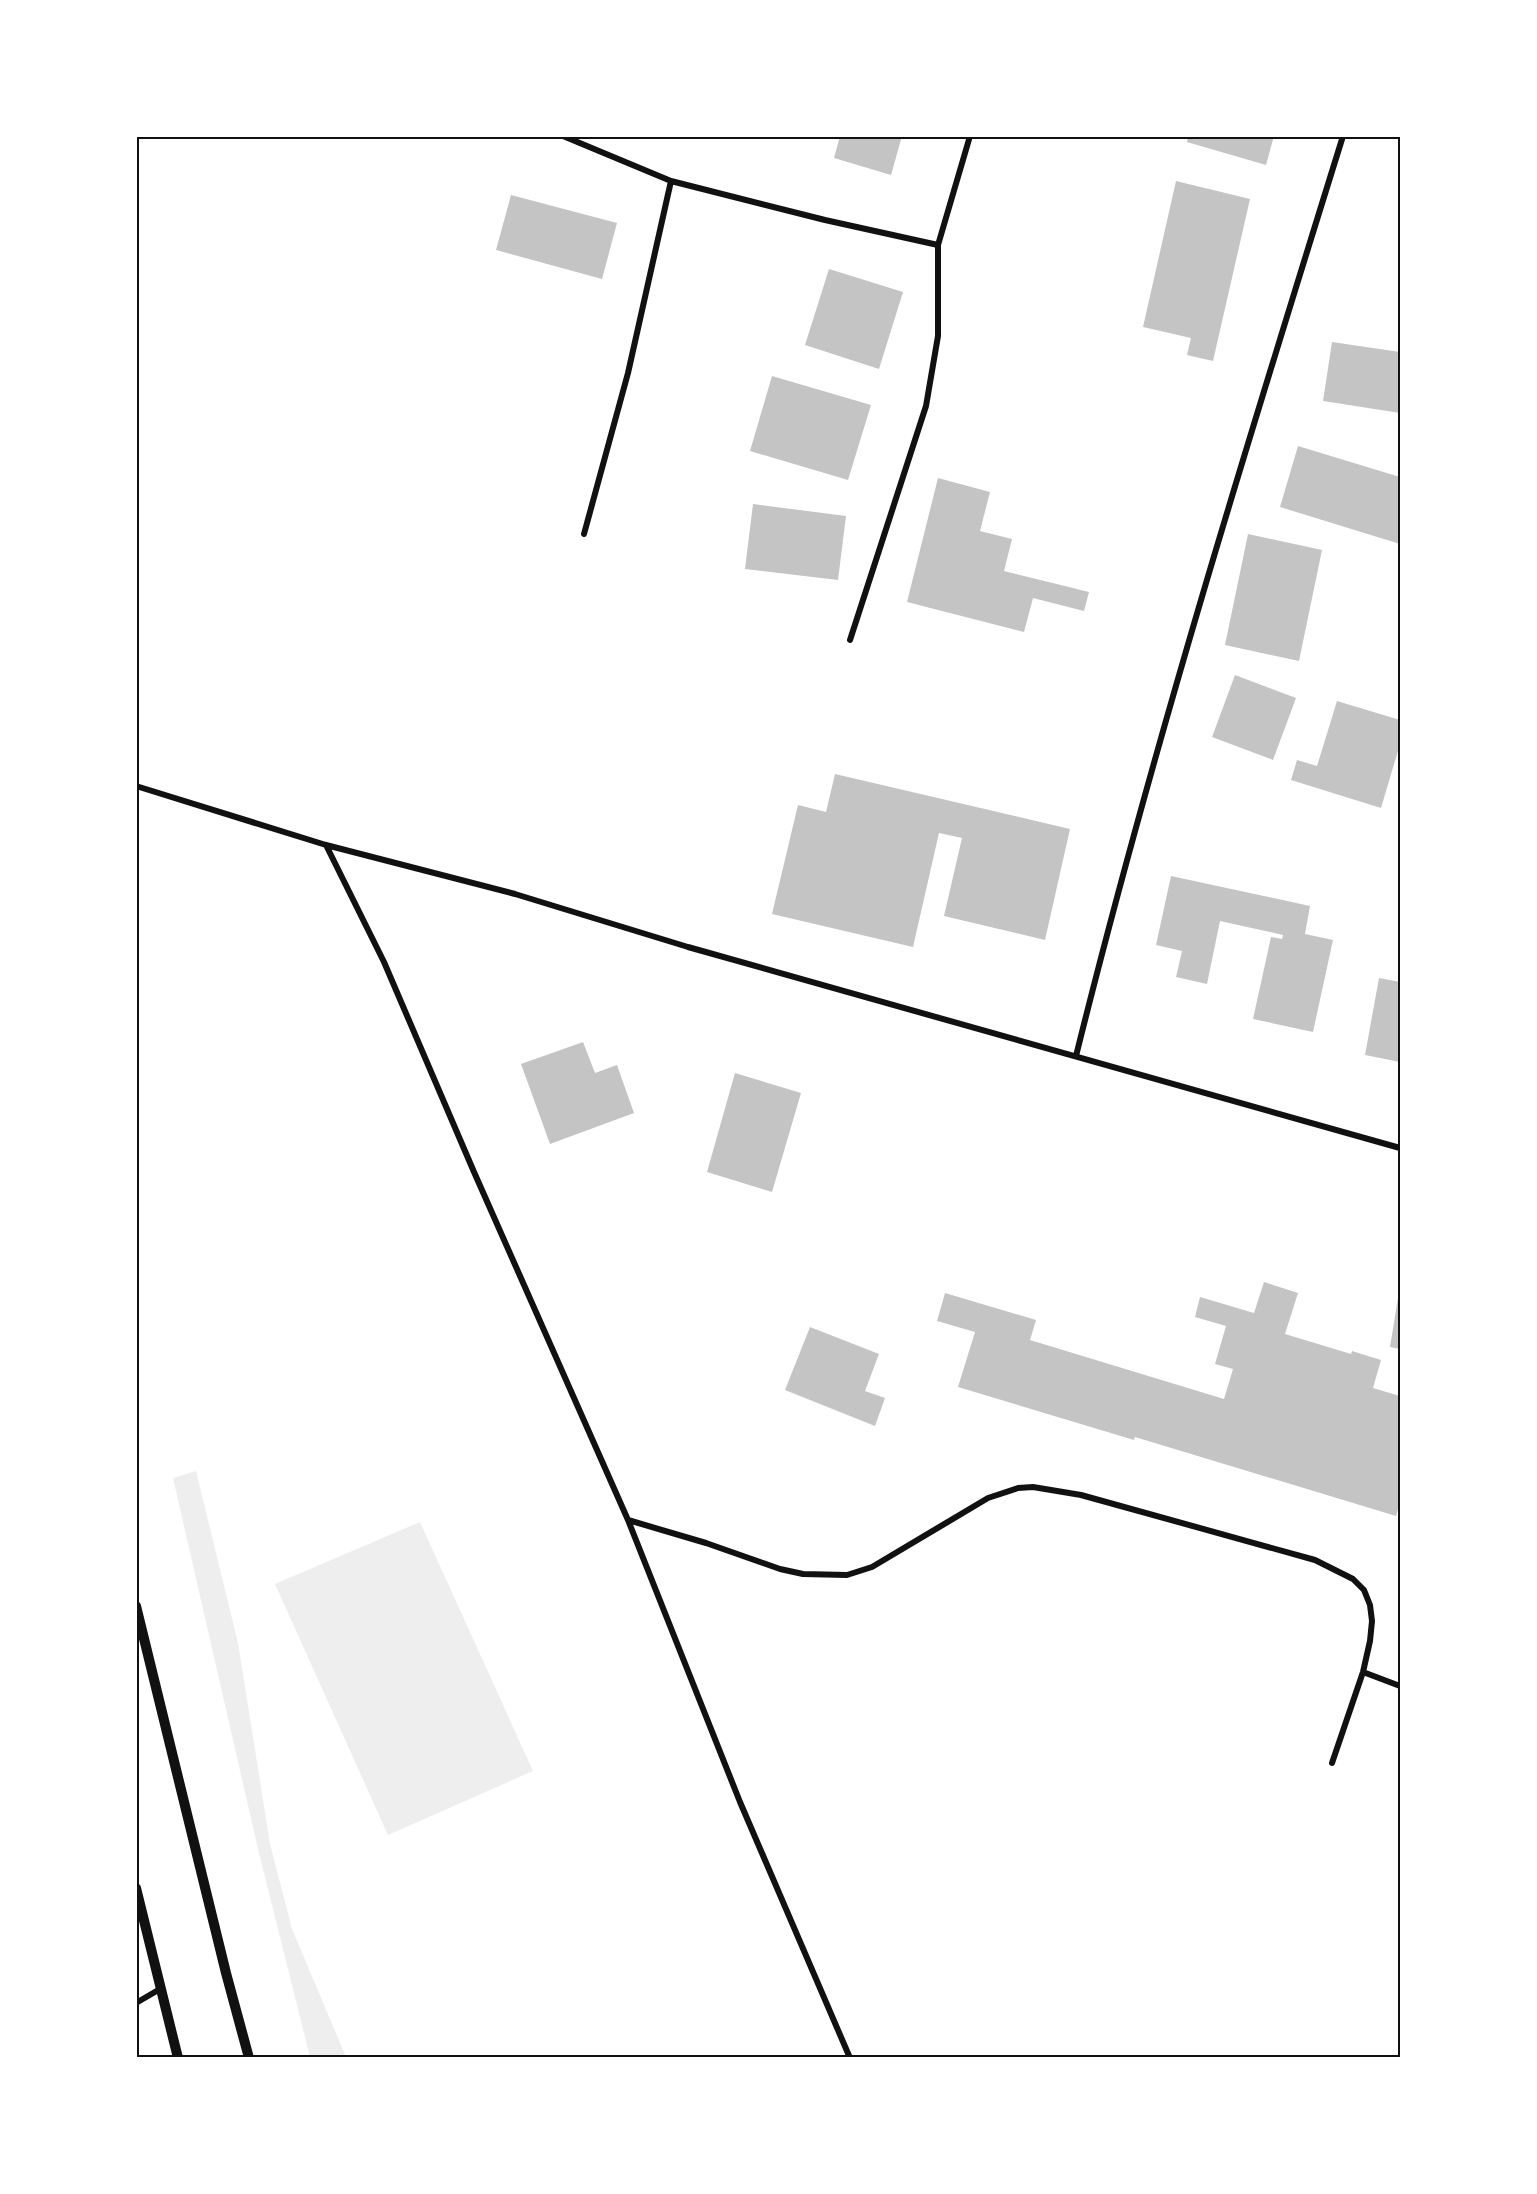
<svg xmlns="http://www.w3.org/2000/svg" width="1537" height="2194" font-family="'Open Sans',sans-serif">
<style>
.green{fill:#eee}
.building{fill:#c4c4c4}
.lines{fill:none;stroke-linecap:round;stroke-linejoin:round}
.minor{stroke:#111;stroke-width:6}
.tertiary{stroke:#111;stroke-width:10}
.neatline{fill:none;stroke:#111;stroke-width:2}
</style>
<rect width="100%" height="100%" fill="#fff"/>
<path class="green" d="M196 1471 238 1643 270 1844 292 1929 346 2057H310L258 1849 173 1478Z
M420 1522 533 1771 388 1835 275 1584Z"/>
<path class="building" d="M840 136H902L891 175 834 158Z
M1188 136H1274L1266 165 1187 142Z
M1176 181 1250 199 1213 361 1187 355 1191 338 1143 327Z
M511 195 617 223 602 279 496 250Z
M829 269 903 292 879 369 805 345Z
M1332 342 1400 352V413L1323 401Z
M772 376 871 405 848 480 750 451Z
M1298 446 1400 477V544L1280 507Z
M938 478 990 492 980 531 1012 539 1004 571 1089 592 1084 611 1033 598 1024 632 907 602Z
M753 504 846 516 838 580 745 569Z
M1248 534 1322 550 1299 661 1225 645Z
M1235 675 1296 698 1273 760 1212 737Z
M1337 701 1400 720V744L1381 808 1291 780 1297 760 1317 766Z
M835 774 1070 829 1045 940 944 916 962 838 939 833 913 947 772 914 798 805 826 812Z
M1171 876 1310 906 1305 934 1333 940 1313 1032 1253 1019 1271 937 1282 939 1283 935 1220 921 1207 984 1176 977 1182 951 1156 945Z
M1379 978 1400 982V1062L1365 1055Z
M583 1042 595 1073 617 1065 634 1113 550 1144 521 1064Z
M735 1073 801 1093 772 1192 707 1172Z
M1264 1282 1298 1293 1285 1334 1351 1354 1352 1351 1381 1360 1373 1388 1400 1396V1502L1396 1516 1135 1437 1134 1440 958 1387 975 1332 937 1321 945 1293 1036 1320 1030 1340 1224 1399 1233 1369 1215 1364 1226 1326 1195 1317 1200 1297 1254 1313Z
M1399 1292H1400V1349L1390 1347Z
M810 1327 879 1354 865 1391 885 1398 875 1426 785 1390Z"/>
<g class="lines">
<path class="minor" d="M563 136 671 181 825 220 938 245
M584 534 628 373 671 181
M850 640 926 406 938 336V245L970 136
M136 786 326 845 515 894 688 947 1400 1148
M326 845 384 962 474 1172 628 1520 740 1802 850 2058
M1076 1056C1153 746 1248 441 1343 136
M628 1520 706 1543 780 1569 803 1574 847 1575 872 1567 988 1498 1018 1488 1033 1487 1081 1495 1315 1560 1353 1579 1364 1590 1370 1605 1372 1621 1370 1641 1363 1672 1332 1763
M1363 1672 1400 1686
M136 2003 160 1989"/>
<path class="tertiary" d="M136 1606 226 1973 249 2058
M136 1888 178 2058"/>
</g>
<rect width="1537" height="2194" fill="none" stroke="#ffffff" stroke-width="276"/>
<rect x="138" y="138" width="1261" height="1918" class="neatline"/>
</svg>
